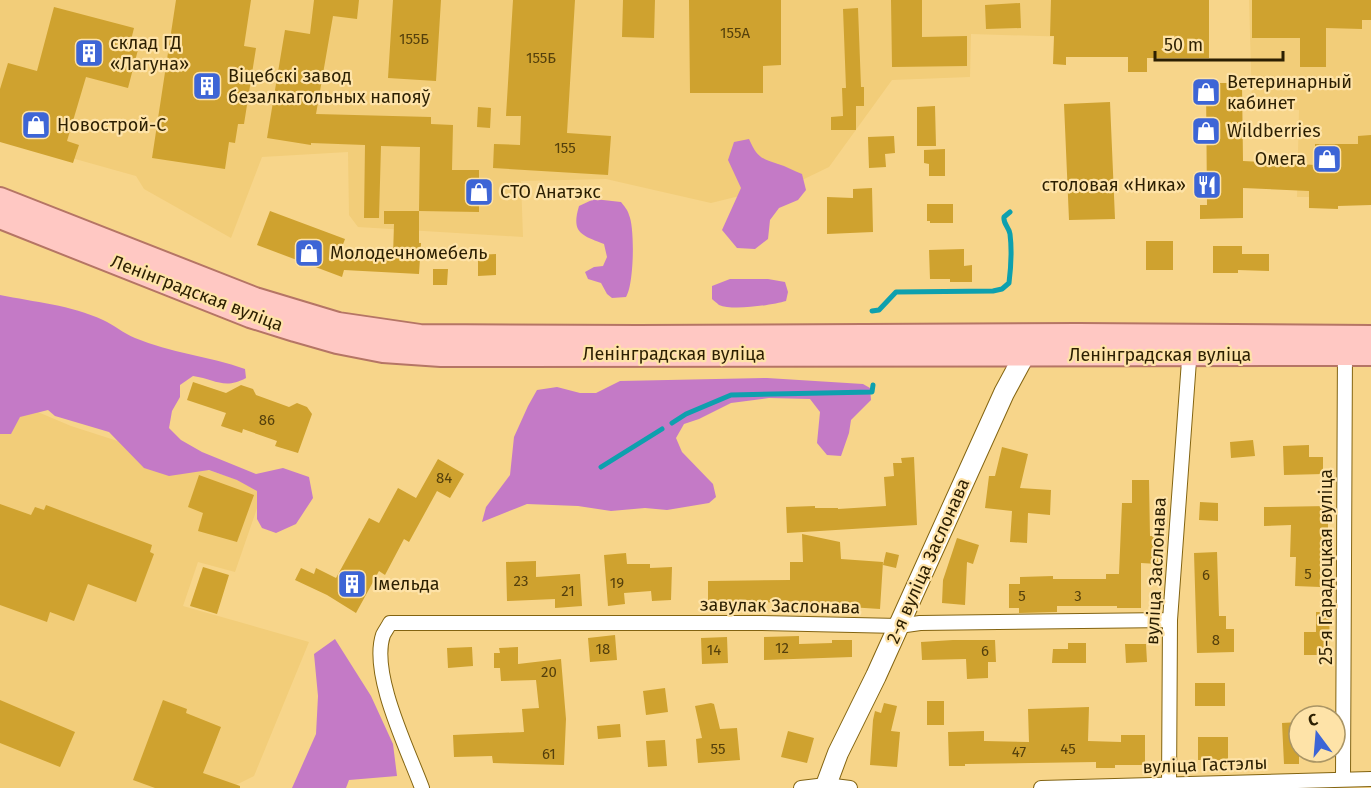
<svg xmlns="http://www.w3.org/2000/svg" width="1371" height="788" font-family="'Fira Sans',sans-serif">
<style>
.built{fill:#f2cd79}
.forest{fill:#c47ac6}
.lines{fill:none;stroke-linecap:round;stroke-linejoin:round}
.stream{stroke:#0ea0ae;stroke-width:5}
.building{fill:#cfa22f}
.street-casing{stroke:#836411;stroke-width:16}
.secondary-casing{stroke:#836411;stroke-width:22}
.primary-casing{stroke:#b57565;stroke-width:26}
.street{stroke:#fff;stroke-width:14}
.secondary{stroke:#fff;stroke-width:20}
.primary{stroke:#ffc8c3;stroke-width:22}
.labels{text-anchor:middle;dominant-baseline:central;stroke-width:4.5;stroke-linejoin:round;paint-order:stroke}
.number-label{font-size:15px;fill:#55400c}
.poi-label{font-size:18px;fill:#2c1f01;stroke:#fee3a8;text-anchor:start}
.street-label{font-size:18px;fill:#2c1f01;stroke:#fee3a8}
</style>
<rect width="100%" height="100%" fill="#f7d58a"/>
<path class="built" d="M0 0H1071V37L971 34 970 77 892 80 829 167 800 181 711 203 606 179 521 181 523 237 358 227 349 215 348 152 262 157 231 238 144 189 136 176 0 138Z
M1249 0H1371V197H1297L1299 110 1252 104Z
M0 396 71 426 264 488 235 572 198 562 183 606 309 642 254 776 230 788H0Z"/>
<path class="forest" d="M749 139C757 157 760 158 778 164 786 166 794 171 802 174L806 190 798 200 779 208 770 220 768 239 755 249 737 248 722 230 741 188 728 160 734 142Z
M594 199 621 202C624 206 628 210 629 215 635 228 634 285 626 297L612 298 607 294 601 283 588 279 585 272 594 267 603 266 607 257 604 244C581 235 571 233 579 206Z
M730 279H768L785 282 788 292 786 301C772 305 733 311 719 305 717 303 714 301 712 299V286Z
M0 295C34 302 71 305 103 320 114 325 123 333 135 338 170 353 209 356 245 369L246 378C224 390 215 379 193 376L180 385V397L172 411 169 428 181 440 202 452 256 474 283 468 309 477 313 498 296 524 276 533 262 528 257 519V491L237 480 209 470 169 476 144 468 109 432 55 416 48 410 20 417 11 434H0Z
M767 378 863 384 870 388 871 400 851 420 849 433 841 456 827 455 817 443 820 412 810 399 769 398 731 403 699 419 684 424 676 438 682 452 713 484 716 497 709 503 667 510 645 508 611 511 578 506 527 504 482 522 486 507 510 475 514 437 528 406 537 390 557 387 580 393H596L620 381Z
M335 639 371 696 393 744 397 776 349 780 346 788H292L316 734 318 696 314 654Z"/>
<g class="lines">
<path class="stream" d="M872 311 879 310 896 292 993 291 1002 289 1009 283C1011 267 1012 250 1010 234 1009 227 1003 224 1004 217L1010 212
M672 423 686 414 731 395 872 392 873 385
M601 467 662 429"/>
</g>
<path class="building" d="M176 0H251L244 46 256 48 244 124H238L235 143 229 142 225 169 152 158Z
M314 0H359L357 19 333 16 316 114 431 117V124L453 125 452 170H479V212L419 211 420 147 381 146 379 218H364L365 145 311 143V145L267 138 285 30 310 34Z
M393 0H441L436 81 388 78Z
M513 0H575L567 133 611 136 608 175 493 168 494 144 520 145 521 116H506Z
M623 0H655L654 38 622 37Z
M689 0H781V65L763 66V93H690Z
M891 0H922V37L967 36V66L892 67Z
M1051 0H1209V58H1147V72H1128V57H1066V65L1053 64 1054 36H1050Z
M1252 0H1371V20H1362V29L1326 28V67H1300V38H1252Z
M1020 3 1021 28 986 29 985 5Z
M54 7 134 28 131 40 140 42 128 88 86 77 67 141 79 145 73 163 0 142V89L8 63 37 71Z
M858 8 861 87H864V106H856V130H831V117L843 116 842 88H846L843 9Z
M1206 83H1242L1243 161 1315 165V144H1358V136L1371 135V205L1338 206V209L1309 208V191L1243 188V218L1200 219V205H1207Z
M1110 102 1115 219 1069 220 1064 104Z
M935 106 936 146H917V107Z
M478 107 491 108 490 128 477 127Z
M894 136 895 153 885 154 886 167 869 168 868 137Z
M945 149V176H929V164L924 163V150Z
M872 188 873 232 827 234V197L853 198V189Z
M927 204H953V223H930V221H927Z
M270 211 345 239 339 255 393 256 394 224H384V211H419V243H421L419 274 344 270 342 277 257 245Z
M1146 241H1173V270H1146Z
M1213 246H1242V254H1269V271L1238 270V273H1213Z
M964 249V266L972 265V282H950V279H930L929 250Z
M496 254V275L478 276V255Z
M433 269H448L447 285H433Z
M193 382 226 393 241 385 253 389 256 395 289 407 297 403 307 407 312 414 298 453 275 446 277 441 243 429 242 433 221 426 226 413 187 400Z
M1253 440 1255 456 1231 458 1230 442Z
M1309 445V457H1323V474L1284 475 1283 446Z
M1002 447 1028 454 1020 488 1051 490 1050 515 1028 513 1027 543 1010 542 1012 511 985 508 989 476H995Z
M914 457 917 525 787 533 786 507 815 506V508H838V509L886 506 884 477 894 476 893 463H902L901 458Z
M438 459 464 474 450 498 437 491 409 542 404 539 385 575 379 571 356 613 327 595 295 580 301 568 314 574 316 568 336 578 369 518 379 523 398 488 416 498Z
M199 475 254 495 237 542 198 531 203 513 188 507Z
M1132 480H1149L1150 536H1159L1158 564 1141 563V608H1117V606H1057V612L1019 613V608H1009V584H1020V577L1053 576V579H1106V574H1119L1122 503H1132Z
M1200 502 1218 503V521L1199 520Z
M0 504 31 515 35 507 44 510 46 505 152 545 150 552 154 554 136 602 88 584 74 621 50 612 47 622 0 605Z
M1328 506V530H1324L1323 557H1320V587L1295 586 1296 557H1290L1291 525 1264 526V507Z
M802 534 840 542 841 559 883 562 880 609 834 606V607L799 606V601L708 605V581L790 580V562H803Z
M957 538 979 545 973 564 967 562 965 605 942 603 943 580Z
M886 552 899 555 896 568 883 565Z
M1217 552 1219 616H1226V629H1234V652L1197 653 1194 553Z
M626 553 627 564H650V568L672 567 671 600 652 601 651 591 624 593 625 604 608 606 604 555Z
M536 561V577L580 574 582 606 555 608V599L507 601 506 562Z
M203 567 229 575 217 614 190 606Z
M1316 612H1329L1330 651H1320V655H1304V632H1316Z
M615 635 617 660 590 662 588 638Z
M799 636V644L832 643V640H852V657L764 660V637Z
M727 637 728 663 702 664 701 638Z
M953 640H995L996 662H988V678L967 679 966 659 922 660 921 642Z
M1068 643H1086V663H1052L1053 649H1068Z
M1125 644H1146L1147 662 1126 663Z
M472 647 473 666 448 668 447 648Z
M518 647V664L561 659 566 719 564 765 493 763 492 756 454 757 453 735 524 732 522 709 539 708 536 680 501 681 500 668H494V653H500L499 648Z
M1195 683H1225V706H1195Z
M665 688 668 712 646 715 643 691Z
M0 700 75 732 60 767 0 743Z
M163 700 187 709 186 713 221 727 203 773 240 786V788H155L133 780Z
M927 701H944V725H927Z
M711 703 714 704 720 729 737 728 740 760 698 763 696 739 702 738 695 706Z
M884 703 897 706 891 731 900 732 897 767 870 765 873 720 875 711 881 713Z
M1089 707 1088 741 1121 742V735H1145V765H1115V768H1096V762L965 764V766H949L948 732 984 731V741L1029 742 1028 709Z
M1299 722V764H1284L1282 723Z
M620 724 621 737 598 739 597 726Z
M788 731 814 738 807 763 781 757Z
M1198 737H1228V760H1198Z
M665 740 667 766 648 767 646 741Z"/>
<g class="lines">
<g class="street-casing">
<path id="street" d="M1343 779 1345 348
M422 788C408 750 370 674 383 635 385 631 388 627 390 623H761L899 626 920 623 1170 620
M801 788 826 785 850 788
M1041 788 1371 779
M1169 788 1170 620 1190 347"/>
</g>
<g class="secondary-casing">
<path id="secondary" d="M825 788 838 753 876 676 1004 393 1031 343"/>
</g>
<g class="primary-casing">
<path id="primary" d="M0 199 255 299 338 324 420 336 638 337 1078 335 1371 337
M0 217 250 316 295 330 337 342 383 351 441 355 1371 354"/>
</g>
<use href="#street" class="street"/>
<use href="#secondary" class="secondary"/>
<use href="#primary" class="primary"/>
</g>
<defs>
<g id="building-square" transform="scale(1.5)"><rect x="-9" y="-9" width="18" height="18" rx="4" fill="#3d65d6" stroke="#fee3a8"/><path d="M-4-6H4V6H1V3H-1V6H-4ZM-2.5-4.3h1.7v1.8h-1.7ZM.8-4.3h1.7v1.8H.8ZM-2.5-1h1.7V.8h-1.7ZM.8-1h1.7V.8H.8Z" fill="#fff"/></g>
<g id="shop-square" transform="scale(1.5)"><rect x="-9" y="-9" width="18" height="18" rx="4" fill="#3d65d6" stroke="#fee3a8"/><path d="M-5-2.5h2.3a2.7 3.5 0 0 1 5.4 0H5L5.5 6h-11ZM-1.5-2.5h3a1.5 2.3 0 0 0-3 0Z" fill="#fff"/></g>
<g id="restaurant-square" transform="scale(1.5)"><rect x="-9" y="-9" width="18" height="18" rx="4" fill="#3d65d6" stroke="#fee3a8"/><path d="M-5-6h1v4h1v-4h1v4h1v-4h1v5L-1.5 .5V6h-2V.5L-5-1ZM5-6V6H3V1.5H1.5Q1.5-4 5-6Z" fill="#fff"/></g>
</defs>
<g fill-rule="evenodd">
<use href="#building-square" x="89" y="53"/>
<use href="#building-square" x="207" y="86"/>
<use href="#shop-square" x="1206" y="92"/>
<use href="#shop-square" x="36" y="125"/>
<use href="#shop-square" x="1206" y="131"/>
<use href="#shop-square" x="1327" y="159"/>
<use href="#restaurant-square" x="1207" y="185"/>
<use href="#shop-square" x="479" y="192"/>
<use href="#shop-square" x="309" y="253"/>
<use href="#building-square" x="352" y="584"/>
</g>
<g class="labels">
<g class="number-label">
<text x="735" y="33">155А</text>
<text x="414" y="39">155Б</text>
<text x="541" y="58">155Б</text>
<text x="565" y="148">155</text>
<text x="267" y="420">86</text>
<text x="444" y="478">84</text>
<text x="1308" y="574">5</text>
<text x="1206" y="575">6</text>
<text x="521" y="581">23</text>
<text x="617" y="583">19</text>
<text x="568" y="591">21</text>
<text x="1022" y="596">5</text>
<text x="1078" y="596">3</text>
<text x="1216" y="640">8</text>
<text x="782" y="648">12</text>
<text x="603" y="649">18</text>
<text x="714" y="650">14</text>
<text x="985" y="651">6</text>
<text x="549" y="672">20</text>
<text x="718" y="749">55</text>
<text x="1068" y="749">45</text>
<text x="1019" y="752">47</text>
<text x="549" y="754">61</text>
</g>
<g class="poi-label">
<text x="110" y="43">склад ГД<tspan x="110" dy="21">«Лагуна»</tspan></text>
<text x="228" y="76">Віцебскі завод<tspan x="228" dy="21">безалкагольных напояў</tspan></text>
<text x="1227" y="82">Ветеринарный<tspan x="1227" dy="21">кабинет</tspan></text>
<text x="57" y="125">Новострой-С</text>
<text x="1227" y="131">Wildberries</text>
<text x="1306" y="159" text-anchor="end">Омега</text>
<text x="1186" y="185" text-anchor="end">столовая «Ника»</text>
<text x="500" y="192">СТО Анатэкс</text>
<text x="330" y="253">Молодечномебель</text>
<text x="373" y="584">Імельда</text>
</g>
<g class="street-label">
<text transform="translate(197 293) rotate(21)">Ленінградская вуліца</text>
<text x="674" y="354">Ленінградская вуліца</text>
<text x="1160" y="355">Ленінградская вуліца</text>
<text transform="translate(928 561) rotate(-66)">2-я вуліца Заслонава</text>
<text transform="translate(1326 567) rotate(-90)">25-я Гарадоцкая вуліца</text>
<text transform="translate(1156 571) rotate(-87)">вуліца Заслонава</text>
<text transform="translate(780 606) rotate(1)">завулак Заслонава</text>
<text transform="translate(1205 765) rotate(-2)">вуліца Гастэлы</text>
</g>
</g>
<g transform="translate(1317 734) rotate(344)"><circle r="28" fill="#fee3a8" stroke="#aa9565" stroke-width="1.5"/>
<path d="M0-4.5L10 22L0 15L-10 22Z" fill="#3d65d6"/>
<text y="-9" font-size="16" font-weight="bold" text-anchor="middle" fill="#2c1f01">С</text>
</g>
<path d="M1155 51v9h128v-9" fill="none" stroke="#2c1f01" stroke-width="3"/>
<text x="1164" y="51" font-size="18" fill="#2c1f01" stroke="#fee3a8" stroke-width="4.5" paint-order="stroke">50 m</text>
</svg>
